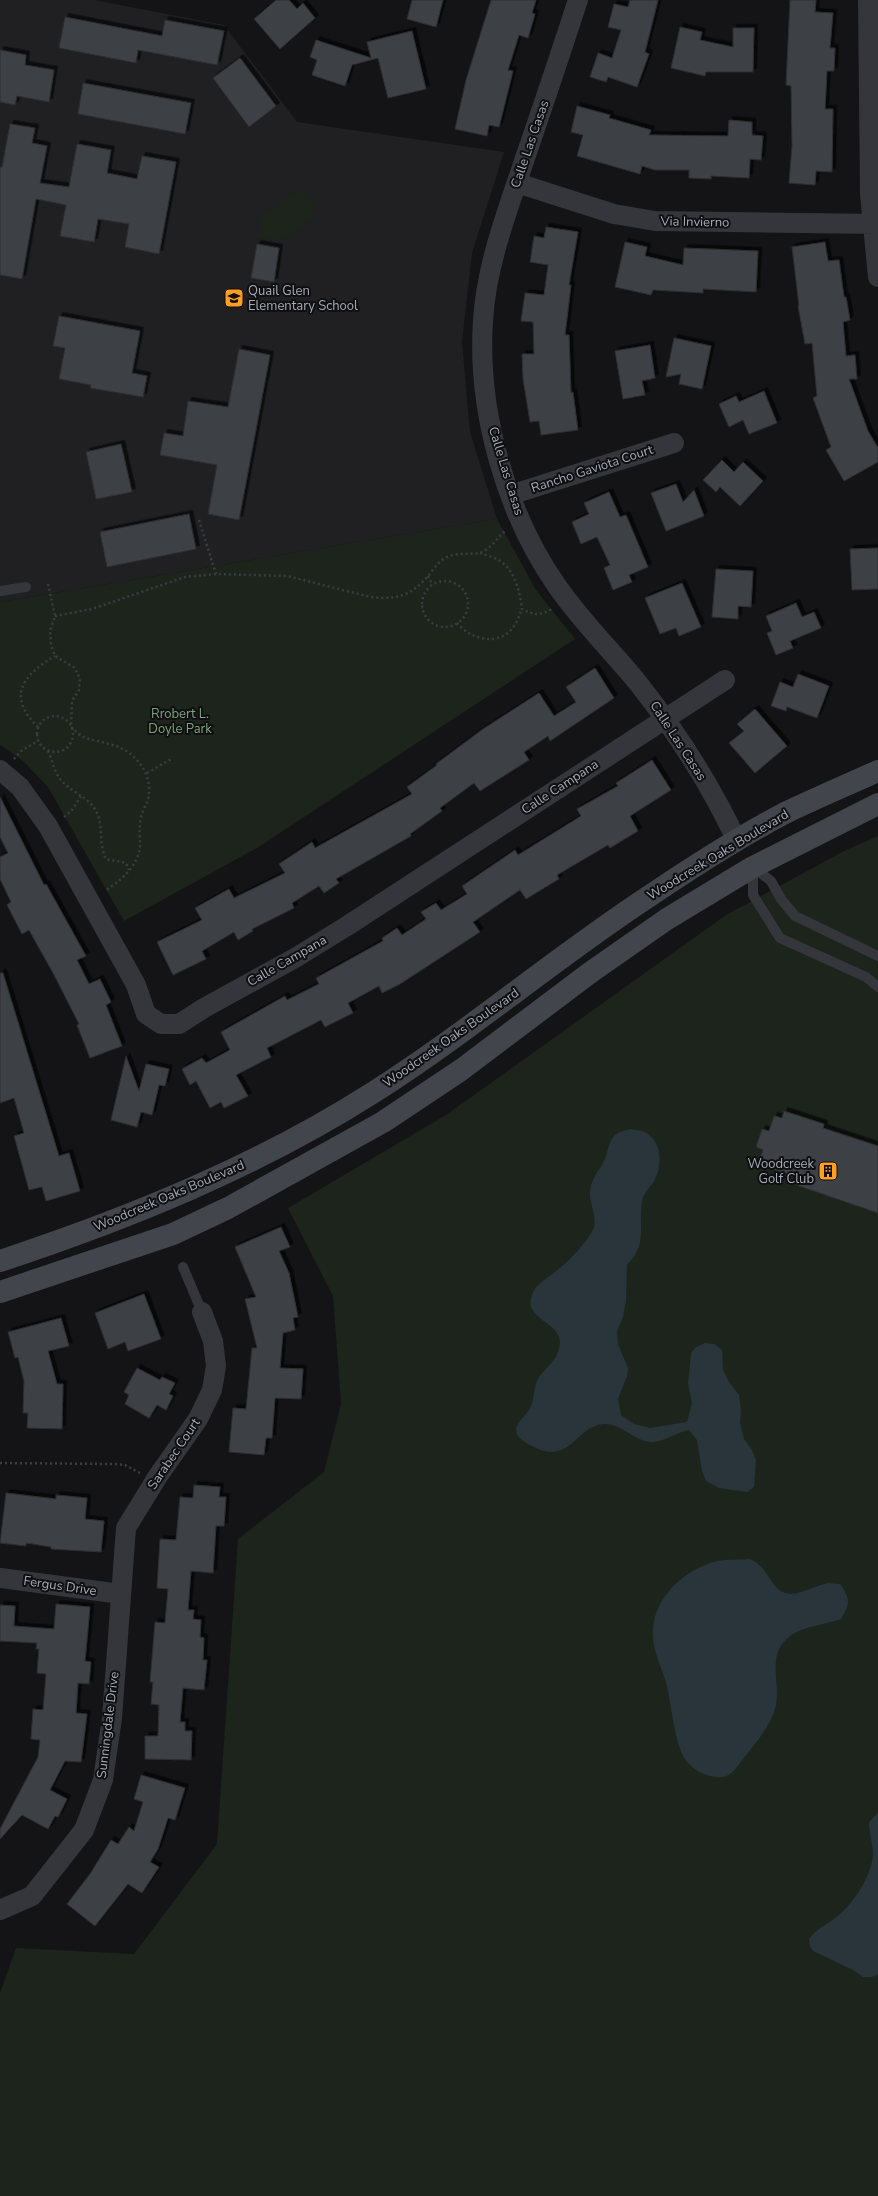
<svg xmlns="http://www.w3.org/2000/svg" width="878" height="2196" font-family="'Nunito Sans',sans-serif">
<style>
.built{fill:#202023}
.green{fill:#1c241c}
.water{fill:#29353b}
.building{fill:#3e3f44;stroke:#2e2e32;filter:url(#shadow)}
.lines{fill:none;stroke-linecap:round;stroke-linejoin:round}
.path{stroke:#3a3e43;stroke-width:2.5;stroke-dasharray:2 3;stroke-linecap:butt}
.service{stroke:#35363b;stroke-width:10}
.minor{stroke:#35363b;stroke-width:20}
.secondary{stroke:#42464c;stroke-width:22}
.labels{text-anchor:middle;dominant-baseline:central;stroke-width:4;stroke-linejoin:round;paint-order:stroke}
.street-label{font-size:13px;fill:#a4acb8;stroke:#0f0f11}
.poi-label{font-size:13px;fill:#a4acb8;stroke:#0f0f11;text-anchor:start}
.park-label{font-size:13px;fill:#7ba579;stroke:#0f0f11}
</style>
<defs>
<filter id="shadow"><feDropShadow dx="3.5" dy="-3.5" stdDeviation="0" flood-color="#0009"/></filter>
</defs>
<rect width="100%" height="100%" fill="#141416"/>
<path class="built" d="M0 0H94L224 25 297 122 504 152 472 253 462 342 470 432 497 519 0 602Z"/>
<path class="green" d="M300 188 314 206 313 218 282 240 258 238 260 217Z
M497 519 536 590 575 639 257 848 124 921 48 787 23 761 0 745V602Z
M878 836V2196H0V1993L16 1948 134 1954 217 1844 238 1539 324 1472 341 1404 333 1296 288 1208 446 1115 726 915 844 851Z"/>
<path class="water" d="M630 1129C641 1130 647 1131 654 1140 662 1152 661 1169 654 1181 649 1189 643 1193 642 1202 638 1229 648 1243 627 1265L626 1301 623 1317 617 1331 618 1344 628 1368 627 1376 618 1399 621 1415 634 1424 650 1428 687 1422 692 1403 688 1383 691 1353 696 1347 705 1343 714 1344 722 1350 723 1370 729 1382 739 1395 741 1410 740 1423 744 1439 752 1450 756 1460 754 1487 747 1492 719 1488 706 1481 702 1471 697 1440 689 1430C677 1432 664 1442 652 1442 634 1442 622 1423 604 1424 576 1426 572 1462 538 1449 532 1446 525 1443 520 1438 509 1427 524 1418 529 1410 535 1402 533 1390 537 1381 542 1370 554 1364 558 1352 569 1321 526 1324 531 1298 534 1285 545 1280 555 1272 566 1264 590 1240 594 1227 597 1215 589 1203 590 1191 591 1179 599 1171 604 1161 608 1153 608 1143 614 1136 619 1131 624 1131 630 1129Z
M750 1559C769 1567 770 1588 785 1593 798 1597 815 1585 828 1583 832 1583 836 1584 840 1584 851 1599 850 1604 841 1619 822 1626 796 1626 783 1643 769 1659 780 1686 776 1705 771 1726 756 1743 743 1759 738 1765 732 1776 723 1777 711 1778 697 1773 688 1763 675 1749 672 1709 668 1691 665 1673 654 1656 653 1638 650 1601 682 1570 717 1561 727 1559 739 1560 750 1559Z
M878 1813V1974L872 1977H863L853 1970 813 1951 810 1946 809 1939C817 1928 828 1924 838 1916 854 1902 871 1877 873 1855 873 1844 869 1833 869 1822Z"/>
<path class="building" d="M276 0H289L297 9 303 3 315 18 280 49 254 19Z
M412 0H443L436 27 407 19Z
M491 0H536L532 13 535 14 528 38 519 35 508 70 513 71 499 127 489 125 487 136 455 129 466 80Z
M630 0H658L645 52 649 54 637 87 608 77 606 82 590 77 598 53 612 58 621 30 608 27 614 4 628 7Z
M790 0H816L815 12 833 13 830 48H835L834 71H827L825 109H833L832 172 816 171 815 185 789 183 792 146 791 86 786 85Z
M65 17 162 36 165 20 224 31 217 65 138 50 136 63 59 48Z
M680 27 702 32 700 40 733 47V28H754L753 72H706L705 76 671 68Z
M412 31 426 89 388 98 378 58 352 65 345 86 312 75 317 60 310 57 316 40 371 58 367 42Z
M0 50 26 55 25 65 54 70 49 102 17 96 15 105 0 102Z
M240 58 276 106 249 127 213 78Z
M83 83 191 103 185 134 78 114Z
M577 106 610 115 609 118 651 130 649 135 728 136 729 120 752 122V135L763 136 761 160 750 159 749 178 711 176V179L689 178V170H655L642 166 640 174 577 156 583 135 571 132Z
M10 124 35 128 32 143 47 146 40 183 69 187 77 144 111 150 107 173 137 179 142 156 176 162 159 254 125 247 129 224 98 219 94 242 60 236 66 205 36 199 22 279 0 275V167H2Z
M546 227 578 232 569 285H571L565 335H569L571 393 573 392 578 430 541 435 539 421 530 422 523 379 522 354H534L533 322 521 321 525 293 544 295 548 265 530 262 534 236 544 238Z
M625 242 647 247 645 256 683 265 684 248 758 251 756 292 703 289V293L653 290 651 295 615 287Z
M825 242 828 261 839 260 844 297H846L850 320 843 322 846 356 855 355 857 379H849L868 431 878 448V462L844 481 826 450 831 447 813 398 817 396 812 343 805 344 798 306H799L792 247Z
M257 244 279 248 274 282 251 278Z
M59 316 140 331 132 373 147 376 143 397 90 388 91 385 59 379 65 348 53 346Z
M674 338 711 346 702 389 679 384 681 374 666 377Z
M650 345 655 378 642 381 645 395 623 399 615 351Z
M239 349 270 355 239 520 208 514 217 465 160 455 164 433 183 436 188 401 228 407Z
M764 391 777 423 749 434 743 420 729 427 719 404 736 396 739 402Z
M121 444 132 492 96 499 86 452Z
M722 460 734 472 743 462 763 481 740 506 720 487 716 492 703 480Z
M676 484 683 502 694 490 704 516 666 531 651 493Z
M609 492 620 517 626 515 648 567 629 575 632 582 613 590 604 568 610 565 597 537 581 544 572 522 589 514 584 503Z
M189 514 196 549 107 567 100 532Z
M878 548V589L852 590 850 549Z
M716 569 753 571 751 607 738 606V619L712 617Z
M682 583 701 627 679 636 676 628 660 634 645 598Z
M796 603 802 617 814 612 821 628 790 641 793 648 776 655 767 633 772 631 766 616Z
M595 668 614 698 550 741 548 736 524 752 529 760 480 791 474 783 440 808 442 811 410 834 411 836 336 879 339 883 324 893 319 886 292 903 294 908 252 929 253 931 238 940 234 932 202 951 206 959 173 975 157 942 202 920 195 908 229 889 234 898 285 873 279 864 312 842 315 848 412 794 407 787 437 765 436 764 483 729 539 693 554 716 576 702 566 687Z
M798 674 829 686 817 718 787 707 786 711 771 706 780 682 793 687Z
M755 709 787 746 755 773 729 743 744 731 737 724Z
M652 760 671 790 630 816 638 831 610 848 608 845 557 875 559 879 526 899 520 890 473 922 480 932 400 984 382 993 379 986 348 1003 353 1013 325 1027 321 1020 267 1048 271 1057 236 1075 248 1096 224 1108 221 1102 210 1108 196 1081 190 1085 182 1069 202 1058 206 1063 230 1050 221 1032 285 996 287 1000 319 984 316 978 383 941 382 938 397 928 402 935 426 919 421 912 436 903 441 910 467 894 462 886 515 850 518 855 581 816 577 809 618 786 616 783Z
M0 797 44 885 46 884 86 956 77 960 89 984 100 979 111 1002 106 1005 122 1046 90 1058 77 1025 79 1024 53 973 29 930 22 934 7 905 11 902 0 879V857L8 853 0 837Z
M0 973H3L59 1156 69 1153 80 1191 46 1201 42 1187 29 1190 14 1136 24 1133 14 1098 0 1103Z
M126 1056 139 1091 146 1064 169 1069 165 1086 159 1085 152 1115 141 1112 137 1127 111 1120Z
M784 1111 824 1124 823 1128 878 1146V1213L796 1185 798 1178 758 1164 763 1150 756 1147 762 1129 769 1131 774 1116 782 1118Z
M281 1227 290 1247 279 1251 289 1273 298 1317 293 1318 295 1330 283 1333 280 1368 303 1369 301 1399 275 1398 272 1438H266L264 1455 229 1452 233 1408 246 1409 252 1348H257L245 1299 256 1297 235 1247Z
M144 1294 161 1339 128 1351 125 1342 108 1349 95 1313Z
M61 1318 69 1346 48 1351 57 1384H63L62 1429 27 1428 28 1413H23L24 1381 18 1357 15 1358 8 1332Z
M137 1368 160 1380 162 1377 175 1383 169 1394 173 1396 166 1410 157 1405 149 1418 125 1404 129 1395 124 1392Z
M194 1485 220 1487 219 1497H226L224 1526H216L213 1573 191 1571 188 1610H194L193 1619 201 1620 200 1637 204 1638 203 1660H207L204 1690 183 1688 180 1722H185V1731H192L191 1760 145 1759V1736H158L159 1705 151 1704 153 1682H150L155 1622 165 1623 168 1589 157 1588 160 1539 176 1540 180 1497 193 1498Z
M6 1493 56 1499V1495L87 1498 85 1519 104 1521 101 1552 51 1549V1547L26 1543V1546L0 1543Z
M56 1604 90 1607 85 1661 91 1662 89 1684 78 1683 76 1713 87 1714 81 1762 65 1761 50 1790 67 1799 58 1817 55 1816 48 1829 22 1815 0 1839V1829L38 1757 40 1740 31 1739 33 1709 43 1710 46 1674 37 1673 39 1649H36L37 1643 0 1641V1605L15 1606 14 1626 54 1629Z
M141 1775 185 1788 175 1820 168 1818 158 1849 150 1862 159 1867 142 1893 128 1884 95 1926 67 1904 90 1874 111 1840 118 1844 129 1827 134 1831 143 1802 134 1799Z"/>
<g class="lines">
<path class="path" d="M199 520 216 574
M480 553C486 555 494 557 500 561 515 570 520 593 522 609 534 615 540 616 552 609
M428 576 432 584
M422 604a23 23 0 1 1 46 0a23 23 0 1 1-46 0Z
M48 584 55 616 50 631 51 645 55 656 75 668 80 679 79 690 72 701 71 727C76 731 80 736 86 738 100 743 116 743 129 753 145 765 152 781 148 800 146 806 142 811 141 817 139 827 140 835 140 844 140 865 120 881 105 891
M55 616 92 609 185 577 216 574 287 576 371 597C397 600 411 596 428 576 433 570 438 562 445 558 456 552 467 555 479 553 490 550 497 538 505 531
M457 623C469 638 494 646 510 631 516 625 519 616 522 609
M37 734a18 18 0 1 1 36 0a18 18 0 1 1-36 0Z
M38 727C6 696 23 675 55 656
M48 751C53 761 54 773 62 781 72 793 89 797 96 811 104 826 98 844 106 859L126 863 129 870
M14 759 21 751 38 741
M147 773 173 758
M64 817 72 810 81 796
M0 1463 114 1464 125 1465 140 1473"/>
<path class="service" d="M0 591 26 587
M753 867V895L780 938 866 977 878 987
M753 867 771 881 781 899 795 916 878 956
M183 1267 202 1312"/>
<path class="minor" d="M578 0C560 55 542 109 523 164 506 215 486 267 483 321 477 411 506 513 557 586 581 621 612 651 638 683 676 731 711 786 737 841
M868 0 870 194 878 277
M517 183 614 214 655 221 878 224
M510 495 674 443
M0 770 20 787 48 826 136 985 146 1014 161 1024H179L204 1008 295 958 347 926 725 680
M0 1578 121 1594
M0 1910 32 1896 84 1830 103 1780 112 1718 126 1528 158 1476 198 1419 212 1390 216 1366 213 1341 202 1312"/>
<path class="secondary" d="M0 1261C130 1218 258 1166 374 1092 470 1031 556 957 651 895 694 866 739 837 785 813 816 798 847 785 878 771
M0 1292 173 1234 228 1208 383 1122 461 1070 591 972 667 919 753 867 878 804"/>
</g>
<defs>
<g id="school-square" transform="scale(1)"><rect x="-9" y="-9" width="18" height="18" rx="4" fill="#ff9e23" stroke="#0f0f11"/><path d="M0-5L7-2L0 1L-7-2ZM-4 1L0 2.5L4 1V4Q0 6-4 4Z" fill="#111"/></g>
<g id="building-square" transform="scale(1)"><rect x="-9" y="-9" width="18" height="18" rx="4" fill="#ff9e23" stroke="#0f0f11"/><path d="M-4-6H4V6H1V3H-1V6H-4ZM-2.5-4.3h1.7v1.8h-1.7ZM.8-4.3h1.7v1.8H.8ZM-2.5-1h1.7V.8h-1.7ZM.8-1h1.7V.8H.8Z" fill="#111"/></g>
</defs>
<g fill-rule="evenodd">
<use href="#school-square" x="234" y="298"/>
<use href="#building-square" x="828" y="1171"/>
</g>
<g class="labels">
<g class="street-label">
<text transform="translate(530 144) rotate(-71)">Calle Las Casas</text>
<text transform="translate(695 222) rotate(1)">Via Invierno</text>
<text transform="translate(592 469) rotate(-18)">Rancho Gaviota Court</text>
<text transform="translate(506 471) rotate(73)">Calle Las Casas</text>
<text transform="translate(678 741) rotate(57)">Calle Las Casas</text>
<text transform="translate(560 787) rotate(-33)">Calle Campana</text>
<text transform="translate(718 855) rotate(-31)">Woodcreek Oaks Boulevard</text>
<text transform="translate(287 961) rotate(-30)">Calle Campana</text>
<text transform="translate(451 1038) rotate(-35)">Woodcreek Oaks Boulevard</text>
<text transform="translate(169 1196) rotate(-23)">Woodcreek Oaks Boulevard</text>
<text transform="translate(174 1454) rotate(-56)">Sarabec Court</text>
<text transform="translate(60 1586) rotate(8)">Fergus Drive</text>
<text transform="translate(108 1725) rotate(-83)">Sunningdale Drive</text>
</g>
<g class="poi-label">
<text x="248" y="291">Quail Glen<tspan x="248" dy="15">Elementary School</tspan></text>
<text x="814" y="1164" text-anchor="end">Woodcreek<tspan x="814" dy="15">Golf Club</tspan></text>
</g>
<g class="park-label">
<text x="180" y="714">Rrobert L.<tspan x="180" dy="15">Doyle Park</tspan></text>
</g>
</g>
</svg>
